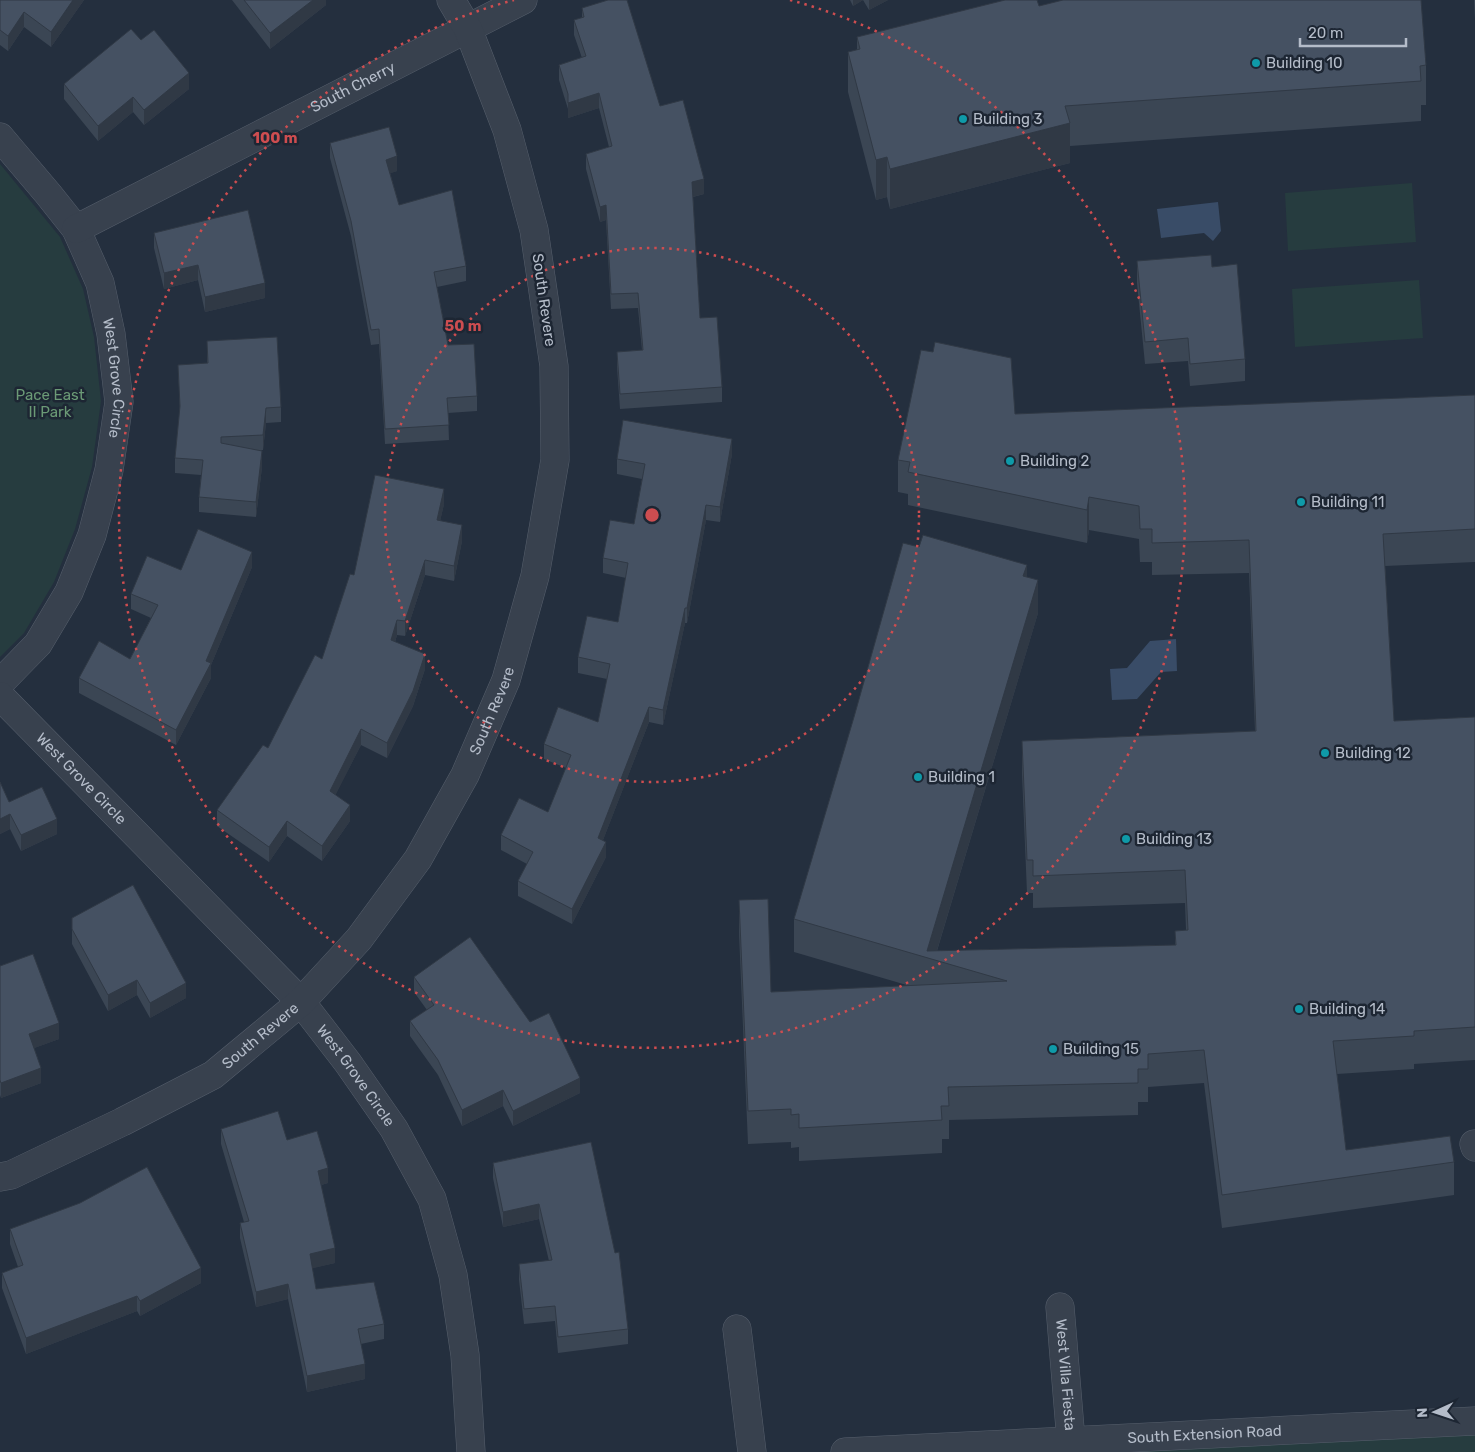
<svg xmlns="http://www.w3.org/2000/svg" width="1475" height="1452" font-family="Rubik,sans-serif">
<style>
.green{fill:#263c3f}
.water{fill:#394c67}
.lines{fill:none;stroke-linecap:round;stroke-linejoin:round}
.minor-casing{stroke:#565f6c;stroke-width:29}
.minor{stroke:#38414e;stroke-width:28}
.wall{fill:#3b4654}
.shaded-wall{fill:#303945}
.building{fill:#455162;stroke:#303945}
.ring{fill:none;stroke:#ce4d50;stroke-width:2.5;stroke-dasharray:2.5 5}
.culture-dot{fill:#0f9aa8;stroke:#1d2633;stroke-width:2}
.labels{text-anchor:middle;dominant-baseline:central;stroke-width:5;stroke-linejoin:round;paint-order:stroke}
.poi-label{font-size:15px;fill:#b4bcc9;stroke:#1d2633;text-anchor:start}
.street-label{font-size:15px;fill:#b4bcc9;stroke:#1d2633}
.park-label{font-size:15px;fill:#6b9a76;stroke:#1d2633}
.centre{fill:#ce4d50;stroke:#1d2633;stroke-width:2.5}
.ring-label{font-size:15px;text-anchor:middle;font-weight:bold;fill:#ce4d50;stroke:#1d2633;stroke-width:5;stroke-linejoin:round;paint-order:stroke}
</style>
<rect width="100%" height="100%" fill="#242f3e"/>
<path class="green" d="M0 164 60 237 83 289 94 337 101 401 92 467 75 529 54 582 24 633 0 657Z
M1412 183 1416 242 1288 251 1285 193Z
M1419 280 1423 338 1295 347 1292 289Z
M1475 1421V1452H841Z"/>
<path class="water" d="M1218 202 1221 231 1213 241 1204 233 1161 238 1157 209Z
M1176 639 1177 671 1161 672 1137 699 1112 700 1110 669 1127 668 1150 641Z"/>
<g class="lines">
<g class="minor-casing">
<g id="minor">
<path id="s1" d="M0 137 49 195 76 229 100 283 111 334 119 402 109 470 92 535 69 592 38 644 0 683"/>
<path id="s2" d="M76 229 523 0"/>
<path id="s3" d="M0 696 301 1002 348 1063 394 1129 432 1199 453 1275 465 1355 471 1452"/>
<path d="M1474 1144 1475 1147"/>
<path id="s4" d="M0 1177 11 1175 122 1122 213 1075 301 1002 359 939 418 859 465 775 506 680 535 576 555 460 554 366 534 230 507 130 468 29 451 0"/>
<path id="s5" d="M1060 1307 1071 1441"/>
<path d="M737 1329 752 1452"/>
<path id="s6" d="M845 1452 1475 1421"/>
</g>
</g>
<use href="#minor" class="minor"/>
</g>
<path class="wall" d="M0 0H84L51 47 24 27 8 51 0 45Z
M232 0H326V5L270 49Z
M850 0H888L869 10 863 0 853 6Z
M1474 0H1475V19Z
M1039 6 1426 65V105H1421V121L1070 146V163L890 209 887 197 876 200 848 92V52L857 50V37Z
M582 8 660 106 704 194 693 197 700 318 722 387V402L620 409 617 367V352L642 350 638 308 611 309 606 220 600 222 586 169V154L609 147 599 108 568 118V109L559 80V65L582 58 574 35V20L582 18Z
M64 84 189 89 144 125 133 112 98 141 64 99Z
M330 143 397 171 390 173 399 205 466 266V281L437 287 448 345 477 396V411L448 413 449 440 385 444 379 344 371 345 351 236 330 158Z
M154 233 265 298 205 312 198 280 164 289 154 248Z
M1137 261 1212 267 1245 359V381L1190 386 1188 361 1145 364 1137 283Z
M207 341 281 407V422L266 423 263 450 258 451 262 467 256 517 199 512V497L201 475 175 473V458L180 412 178 365 207 364Z
M1475 395V562L1385 566 1394 721 1475 717V1060L1414 1064V1069L1337 1074 1346 1150 1454 1162V1195L1222 1228 1204 1083 1148 1087V1102H1138V1115L949 1120V1139H942V1153L799 1161V1147L791 1148V1142L748 1144 739 933V900L771 992 910 986 794 952V919L1027 577 1038 613 937 951 1175 945V931L1186 930 1185 903 1033 908V893H1027L1022 774V741L1255 731 1249 573 1152 575V562H1140L1139 539 1089 530 1087 543 908 505V494L898 492V460L1015 414Z
M732 454 720 522 706 520 687 623H685L663 725 649 722 603 840 606 857 572 924 518 896V881L527 864 501 850V835L548 812 566 768 544 759V744L598 722 607 679 578 673V657L618 622 626 578 603 573V558L634 524 642 479 617 474V459Z
M444 504 440 521 462 541 454 581 425 575 405 636 397 635 395 642 425 669 413 706 387 758 361 745 335 795 350 821 322 861 287 836 269 862 217 826V810L268 748 322 659 354 575Z
M252 567 211 665V678L176 745 79 693V678L130 659 151 618 131 609V594L181 570Z
M0 782 9 802 57 834 21 851 10 829 0 834Z
M72 918 186 998 150 1018 137 995 108 1011 72 944Z
M0 966 59 1039 34 1048 41 1083 1 1098 0 1095Z
M414 977 580 1093 513 1126 503 1106 462 1126 438 1075 410 1036V1021L427 1010 414 992Z
M221 1129 287 1140 328 1183 321 1185 335 1263 312 1268 316 1289 384 1324V1339L361 1344 365 1379 307 1392 288 1299 256 1307 240 1238V1223L244 1222 221 1144Z
M591 1142 628 1329V1344L558 1353 555 1321 524 1324 519 1280V1264L549 1261 539 1219 503 1227 493 1178V1163Z
M10 1229 201 1283 140 1316 137 1311 26 1354 2 1288V1273L18 1267 10 1244Z"/>
<path class="shaded-wall" d="M73 0H84L51 47V32Z
M313 0H326V5L270 49V33Z
M853 0H863L853 6Z
M869 0H888L869 10Z
M24 12V27L8 51V36Z
M189 73V89L144 125V110Z
M599 93V108L568 118V103Z
M133 97V112L98 141V126Z
M1070 123V163L890 209V169Z
M397 156V171L386 175V160Z
M887 157V197L876 200V160Z
M704 179V194L692 197V182Z
M606 205V220L600 222V207Z
M198 265V280L164 289V273Z
M265 283V298L205 312V297Z
M266 408V423L263 450V435Z
M732 439V454L720 522V507Z
M262 451V467L256 517V502Z
M444 489V504L437 535V520Z
M1089 497V530L1087 543V510Z
M706 505V520L687 623V608Z
M462 525V541L454 581V566Z
M252 552V567L211 665V678L176 745V730L206 661Z
M425 560V575L405 636V621Z
M1027 565V598L1023 576Z
M1038 580V613L934 960 927 951Z
M685 608V623L663 725V710Z
M397 620V635L391 655V640Z
M425 654V669L413 706 387 758V743Z
M649 707V722L598 853V838Z
M361 729V745L330 806V791Z
M350 805V821L322 861V846Z
M10 814V829L0 834V819Z
M57 819V834L21 851V835Z
M287 821V836L269 862V847Z
M606 842V857L572 924V909Z
M137 980V995L108 1011V995Z
M186 983V998L150 1018V1003Z
M59 1023V1039L29 1050V1034Z
M41 1068V1083L1 1098V1083Z
M580 1078V1093L513 1126V1111Z
M503 1090V1106L462 1126V1110Z
M328 1168V1183L318 1186V1171Z
M539 1204V1219L503 1227V1212Z
M335 1248V1263L310 1269V1254Z
M201 1268V1283L140 1316V1301Z
M288 1284V1299L256 1307V1292Z
M137 1296V1311L26 1354V1338Z
M365 1364V1379L307 1392V1376Z"/>
<path class="building" d="M0 0H73L51 32 24 12 8 36 0 30Z
M244 0H313L270 33Z
M608 0H627L660 106 683 100 704 179 692 182 700 318 717 317 722 387 620 394 617 352 643 350 638 293 611 294 606 205 600 207 586 154 612 146 599 93 568 103V94L559 65 586 56 574 20 584 17 582 8Z
M1005 0H1037L1039 6 1063 0H1421L1426 65 1420 66 1421 81 1065 106 1070 123 890 169 887 157 876 160 848 52 860 49 857 37Z
M131 29 141 40 154 30 189 73 144 110 133 97 98 126 64 84Z
M389 127 397 156 386 160 399 205 452 190 466 266 434 272 448 345 474 344 477 396 447 398 449 425 385 429 379 329 371 330 351 221 330 143Z
M248 210 265 283 205 297 198 265 164 273 154 233Z
M1211 255 1212 267 1237 264 1245 359 1190 364 1188 338 1145 342 1137 261Z
M277 337 281 407 266 408 263 435 221 437V443L262 451 256 502 199 497 203 460 175 458 180 406 178 365 208 363 207 341Z
M935 342 1011 358 1015 414 1475 395V529L1383 534 1394 721 1475 717V1027L1414 1031V1036L1333 1041 1346 1150 1450 1136 1454 1162 1222 1195 1204 1050 1148 1054V1069H1138V1083L948 1087 949 1106H941L942 1120 799 1128V1114L791 1115V1109L748 1111 739 900 768 899 771 992 1007 981 794 919 854 717 903 543 919 547 923 535 1027 565 1023 576 1038 580 927 951 1176 945 1175 931 1188 930 1185 870 1033 876V860H1027L1022 741 1256 731 1249 540 1152 543V529H1140L1139 506 1089 497 1087 510 908 472 910 462 898 460 921 350 933 352Z
M623 420 732 439 720 507 706 505 687 608H685L663 710 649 707 598 838 606 842 572 909 518 881 533 852 501 835 519 798 548 812 571 755 544 744 558 707 598 722 610 664 578 657 587 616 618 622 628 563 603 558 610 520 634 524 645 464 617 459Z
M375 475 444 489 437 520 462 525 454 566 425 560 405 621 397 620 391 640 425 654 413 691 387 743 361 729 330 791 350 805 322 846 287 821 269 847 217 810 263 745 268 748 315 655 322 659 350 574 354 575Z
M198 529 252 552 206 661 211 663 176 730 79 678 99 641 130 659 158 605 131 594 147 556 181 570Z
M0 782 9 802 42 787 57 819 21 835 10 814 0 819Z
M133 885 186 983 150 1003 137 980 108 995 72 929V918Z
M470 937 530 1022 549 1013 580 1078 513 1111 503 1090 462 1110 438 1060 410 1021 434 1005 414 977Z
M33 954 59 1023 29 1034 41 1068 1 1083 0 1080V966Z
M278 1111 287 1140 317 1131 328 1168 318 1171 335 1248 310 1254 316 1289 374 1282 384 1324 358 1329 365 1364 307 1376 288 1284 256 1292 240 1223 249 1221 221 1129Z
M591 1142 615 1253 619 1252 628 1329 558 1337 555 1306 524 1309 519 1264 552 1260 539 1204 503 1212 493 1163Z
M147 1167 201 1268 140 1301 137 1296 26 1338 2 1273 23 1265 10 1229 80 1203Z"/>
<g class="ring">
<circle cx="652" cy="515" r="267"/>
<path d="M790 0A533 533 0 1 1 514 0"/>
</g>
<g class="culture-dot">
<circle cx="1256" cy="63" r="5"/>
<circle cx="963" cy="119" r="5"/>
<circle cx="1010" cy="461" r="5"/>
<circle cx="1301" cy="502" r="5"/>
<circle cx="1325" cy="753" r="5"/>
<circle cx="918" cy="777" r="5"/>
<circle cx="1126" cy="839" r="5"/>
<circle cx="1299" cy="1009" r="5"/>
<circle cx="1053" cy="1049" r="5"/>
</g>
<g class="labels">
<g class="poi-label">
<text x="1266" y="63">Building 10</text>
<text x="973" y="119">Building 3</text>
<text x="1020" y="461">Building 2</text>
<text x="1311" y="502">Building 11</text>
<text x="1335" y="753">Building 12</text>
<text x="928" y="777">Building 1</text>
<text x="1136" y="839">Building 13</text>
<text x="1309" y="1009">Building 14</text>
<text x="1063" y="1049">Building 15</text>
</g>
<g class="street-label">
<text stroke="none"><textPath href="#s2" startOffset="311">South Cherry</textPath></text>
<text transform="translate(544 300) rotate(82)">South Revere</text>
<text stroke="none"><textPath href="#s1" startOffset="275">West Grove Circle</textPath></text>
<text stroke="none"><textPath href="#s4" startOffset="702">South Revere</textPath></text>
<text stroke="none"><textPath href="#s3" startOffset="116">West Grove Circle</textPath></text>
<text stroke="none"><textPath href="#s4" startOffset="298">South Revere</textPath></text>
<text stroke="none"><textPath href="#s3" startOffset="521">West Grove Circle</textPath></text>
<text stroke="none"><textPath href="#s5" startOffset="68">West Villa Fiesta</textPath></text>
<text stroke="none"><textPath href="#s6" startOffset="360">South Extension Road</textPath></text>
</g>
<g class="park-label">
<text x="50" y="395">Pace East<tspan x="50" dy="17">II Park</tspan></text>
</g>
</g>
<circle cx="652" cy="515" r="8" class="centre"/>
<g class="ring-label">
<text x="275" y="143">100 m</text>
<text x="463" y="331">50 m</text>
</g>
<g transform="translate(1435 1412) rotate(267)" stroke="#1d2633" stroke-width="4" paint-order="stroke">
<path d="M0-4L9 19L0 12L-9 19Z" fill="#b4bcc9"/>
<text y="-8" font-size="14" font-weight="bold" text-anchor="middle" fill="#b4bcc9">N</text>
</g>
<path d="M1300 38v8h106v-8" fill="none" stroke="#b4bcc9" stroke-width="2.5"/>
<text x="1308" y="38" font-size="15" fill="#b4bcc9" stroke="#1d2633" stroke-width="4" paint-order="stroke">20 m</text>
</svg>
